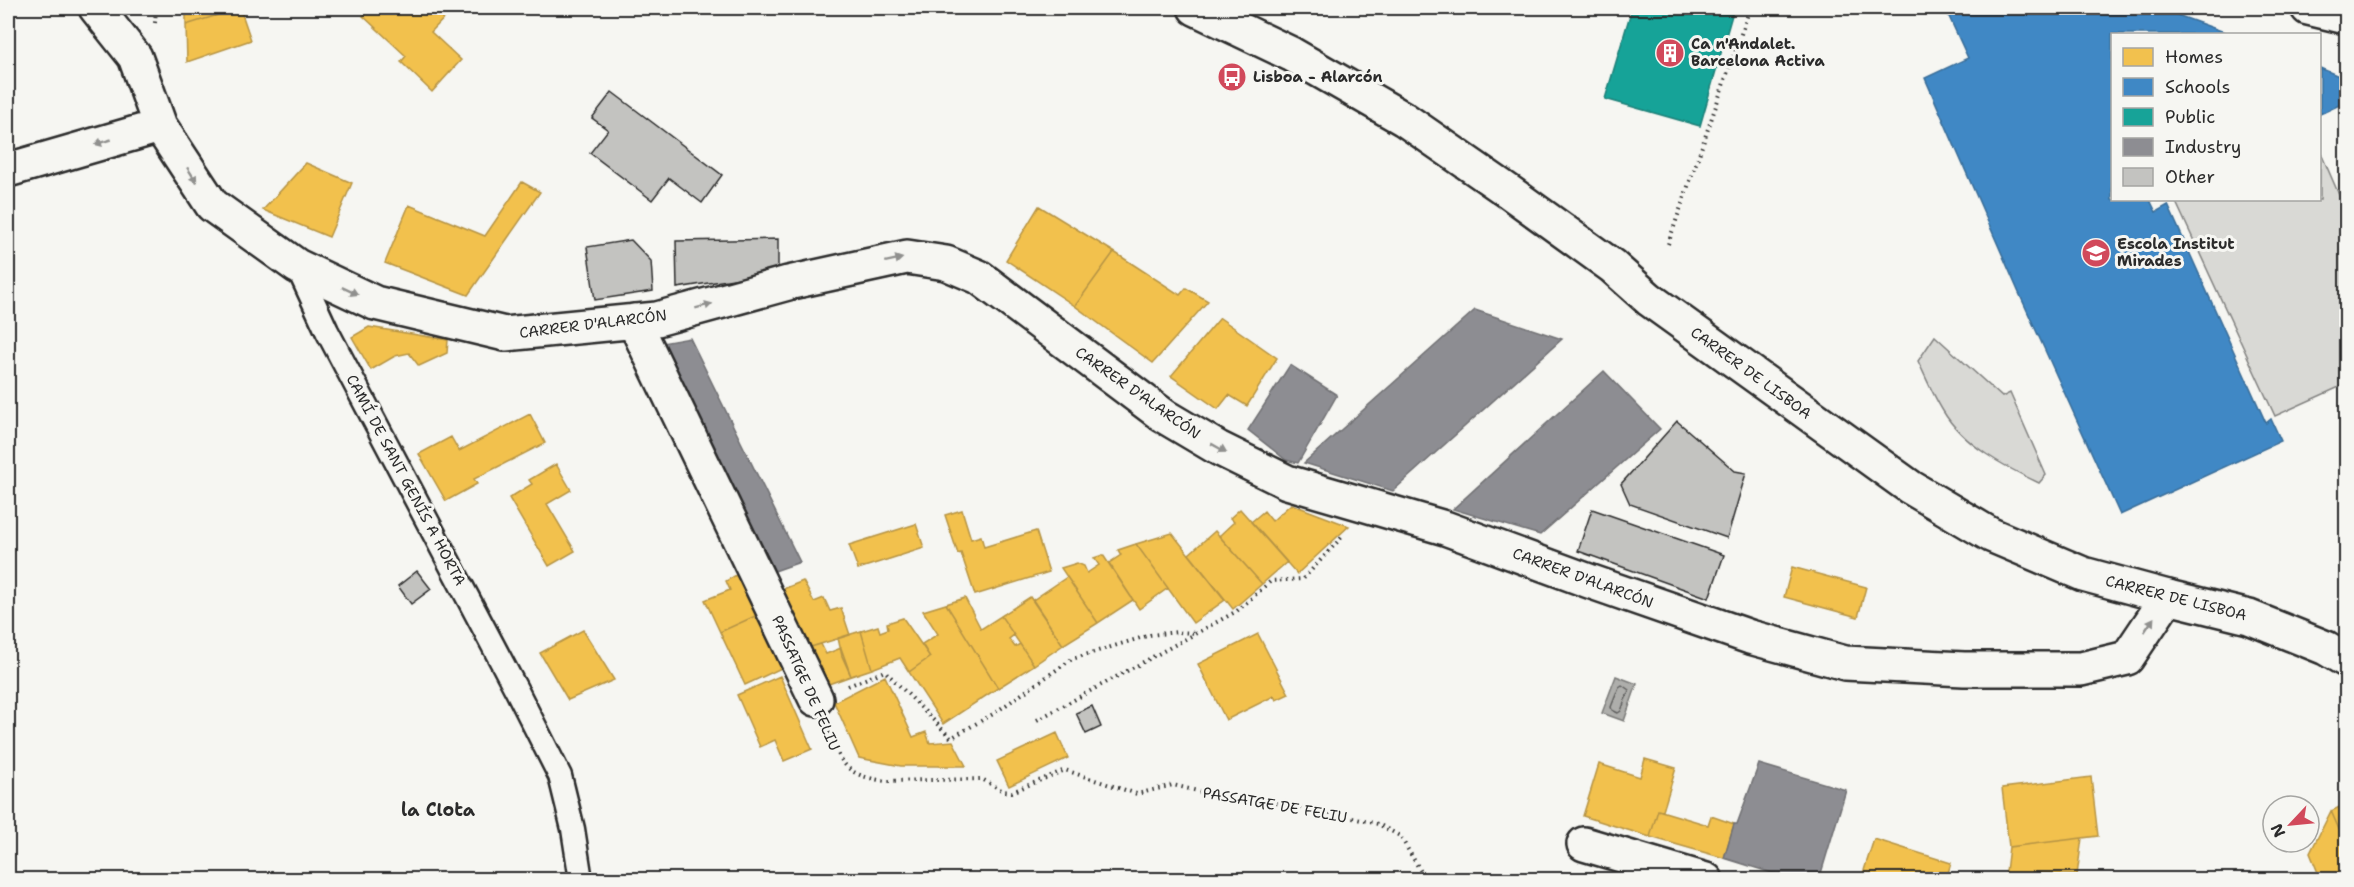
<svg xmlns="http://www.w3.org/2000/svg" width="2354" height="887" font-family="'Shantell Sans',sans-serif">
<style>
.green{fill:#d9d9d5;stroke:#828280;stroke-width:1.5}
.water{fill:#aeaeab;stroke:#7a7a78;stroke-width:1.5}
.homes{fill:#f2c14e;stroke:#b69444;stroke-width:1.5}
.schools{fill:#3f88c5;stroke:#396c97;stroke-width:1.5}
.public{fill:#17a398;stroke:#1d7f77;stroke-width:1.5}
.industry{fill:#8d8d92;stroke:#707073;stroke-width:1.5}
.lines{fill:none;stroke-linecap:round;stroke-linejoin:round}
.shore{stroke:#5f5f5e;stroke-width:1.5}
.building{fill:#c3c3c0;stroke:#2b2b2b;stroke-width:1.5}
.service-casing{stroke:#2b2b2b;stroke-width:27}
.minor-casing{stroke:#2b2b2b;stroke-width:38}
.tertiary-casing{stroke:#2b2b2b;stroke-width:38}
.path{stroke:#2b2b2b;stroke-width:4;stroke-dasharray:1.5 4.5;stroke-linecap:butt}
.service{stroke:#f6f6f2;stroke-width:22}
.minor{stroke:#f6f6f2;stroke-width:33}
.tertiary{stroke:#f6f6f2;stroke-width:33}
.oneway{fill:#90908e}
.labels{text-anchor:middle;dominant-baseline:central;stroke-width:6;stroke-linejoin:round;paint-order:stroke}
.poi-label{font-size:15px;font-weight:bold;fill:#2b2b2b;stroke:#f6f6f2;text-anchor:start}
.street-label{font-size:15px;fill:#2b2b2b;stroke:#f6f6f2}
.quarter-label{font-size:18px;font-weight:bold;fill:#2b2b2b;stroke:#f6f6f2}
</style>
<rect width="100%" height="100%" fill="#f6f6f2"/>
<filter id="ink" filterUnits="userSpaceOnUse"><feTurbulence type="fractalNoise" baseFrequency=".0167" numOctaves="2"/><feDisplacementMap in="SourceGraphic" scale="12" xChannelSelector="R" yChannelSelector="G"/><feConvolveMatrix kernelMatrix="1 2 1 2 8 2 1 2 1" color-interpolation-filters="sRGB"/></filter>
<g filter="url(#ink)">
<path class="green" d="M2320 151 2346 211V384L2275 416 2175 200H2320Z
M1935 336 2002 397 2010 393 2046 475 2039 483C2005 467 1963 445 1943 411 1933 395 1926 378 1918 361Z"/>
<path class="water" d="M1616 676 1637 684 1624 721 1602 713Z"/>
<path class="homes" d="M186 8H240L186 25Z
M240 8 251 40 187 62 186 25Z
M371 8H454L431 32 461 60 432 92 401 62 406 56 363 16Z
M306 163 352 183 329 237 263 210Z
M522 182 540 192 468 295 385 263 409 205 485 236Z
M1039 206 1114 252 1075 306 1006 260Z
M1114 252 1180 295 1186 288 1208 301 1153 363 1075 306Z
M1220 318 1277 358 1247 406 1229 395 1218 409 1171 376Z
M369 327 448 340 447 353 419 366 409 353 395 356 371 370 352 337Z
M530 414 545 443 474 479 477 484 446 501 419 454 451 437 459 451Z
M556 464 571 490 547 504 575 551 549 566 509 498 532 484 529 480Z
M1291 504 1349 526 1297 574 1251 522 1264 511 1272 521Z
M1240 509 1287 562 1262 584 1219 536 1234 522 1230 518Z
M962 510 971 539 981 536 984 547 1036 531 1049 572 975 595 961 553 958 554 945 515Z
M916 524 924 548 858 569 849 545Z
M1215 531 1262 584 1233 609 1189 554Z
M1172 533 1225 600 1193 623 1136 544Z
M1136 544 1168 588 1139 609 1109 563 1121 555 1118 550Z
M1103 555 1133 600 1098 623 1061 568 1077 563 1084 566 1087 573 1099 565 1094 558Z
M1792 567 1866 587 1858 617 1784 597Z
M741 572 762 613 720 632 705 600 730 590 726 581Z
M1067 577 1098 623 1063 645 1033 600Z
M803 581 814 602 824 598 830 611 841 608 850 635 804 649 776 592Z
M1030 597 1063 645 1034 665 1001 616Z
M965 598 981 629 1001 616 1014 635 1009 639 1015 647 1020 644 1034 665 998 688 946 604Z
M946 604 998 688 943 724 909 672 930 657 922 644 938 634 923 611Z
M762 613 788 665 745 685 720 632Z
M903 618 930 657 909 672 900 658 872 669 861 631 878 626 880 632 888 629 887 623Z
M583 630 614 680 568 700 540 653Z
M861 631 872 669 851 676 842 656 838 638Z
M1258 634 1289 694 1276 700 1274 696 1226 720 1198 664Z
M821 644 826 654 841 648 851 676 823 686 804 649Z
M780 676 812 749 784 761 775 740 760 747 737 695Z
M885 676 913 737 926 732 930 743 953 741 966 766H901L859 758 834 702Z
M1057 733 1068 758 1009 786 997 761Z
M1645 759 1676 768 1663 811 1658 810 1650 837 1583 816 1599 764 1640 777Z
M2091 777 2098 836 2009 847 2002 788Z
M2346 804V845L2331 811Z
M1658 810 1708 825 1711 816 1734 824 1724 858 1650 837Z
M2331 811 2346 845V880H2321L2310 853Z
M2082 838 2077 875 2031 873 2030 880H2005L2009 847Z
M1874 839 1951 863 1946 880H1861Z"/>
<path class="schools" d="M1945 8H2158L2230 34H2112V200H2150L2156 212 2168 205 2266 423 2271 419 2281 441 2120 515 2019 293 1925 78 1968 58Z
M2320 68 2346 79V102L2320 114Z"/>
<path class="public" d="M1632 8H1734L1700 126 1605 99Z"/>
<path class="industry" d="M1475 310 1562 339 1393 491 1304 463Z
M690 338 800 562 766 574 662 343Z
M1290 365 1337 395 1298 463 1286 460 1248 430Z
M1604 371 1660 429 1540 535 1453 509Z
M1759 764 1846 790 1819 880H1794L1724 858 1734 824H1737Z"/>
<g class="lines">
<path class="shore" d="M1622 685 1629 690 1621 711 1618 713 1612 710 1611 707 1619 687Z"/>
</g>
<path class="building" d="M612 92 722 175 702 203 669 178 652 200 590 153 608 130 592 118Z
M778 239V272L677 288 676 241Z
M631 240 651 261 653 291 595 300 587 247Z
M1677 421 1735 471 1746 473 1727 538 1630 504 1621 484Z
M1592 509 1724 555 1709 598 1578 551Z
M417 571 431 589 411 604 398 586Z
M1092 706 1101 727 1086 734 1076 713Z"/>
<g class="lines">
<g class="service-casing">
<path id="service" d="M297 266 327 331 517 691 560 776 573 829 581 880"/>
</g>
<g class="minor-casing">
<path id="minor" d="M96 8 135 57 160 126 212 205 297 266 375 303 505 334 657 319 788 283 907 257 946 263 979 277 1164 416 1218 448 1287 482 1445 528 1589 581 1750 637 1845 663 1964 669H2081L2127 658 2168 597
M2308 8 2346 17
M8 170 160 126
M634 321 816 699
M1584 844 1706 880"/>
</g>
<g class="tertiary-casing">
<path id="tertiary" d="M1195 8 1291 54 1404 119 1508 191 1612 266 1649 299 1910 487 1991 535 2083 574 2168 597 2249 617 2326 648 2346 660"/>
</g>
<path class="path" d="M155 23 156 8
M1668 244 1750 8
M848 686 885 671 951 738 993 714 1072 659 1150 635 1178 632 1196 633
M1037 720 1237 611 1271 581 1303 579 1342 537
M829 732C842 766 846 775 885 781L982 779 1003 791 1012 792 1065 770 1137 794 1173 785 1210 794 1248 798 1331 813 1378 824 1400 836 1423 875 1414 880"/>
<use href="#service" class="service"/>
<use href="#minor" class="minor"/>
<use href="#tertiary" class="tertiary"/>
</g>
<defs><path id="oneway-solid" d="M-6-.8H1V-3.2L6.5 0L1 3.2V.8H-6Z" transform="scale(1.5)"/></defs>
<g class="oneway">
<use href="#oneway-solid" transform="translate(103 142) rotate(163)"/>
<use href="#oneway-solid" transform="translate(192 175) rotate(57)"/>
<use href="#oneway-solid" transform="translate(894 260) rotate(-12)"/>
<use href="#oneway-solid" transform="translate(350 291) rotate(25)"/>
<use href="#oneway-solid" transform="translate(704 306) rotate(-15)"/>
<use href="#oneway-solid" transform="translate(1219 448) rotate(29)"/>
<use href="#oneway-solid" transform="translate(2149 625) rotate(-56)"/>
</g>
</g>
<defs>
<g id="building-disc" transform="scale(1.5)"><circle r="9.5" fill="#d1495b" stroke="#f6f6f2"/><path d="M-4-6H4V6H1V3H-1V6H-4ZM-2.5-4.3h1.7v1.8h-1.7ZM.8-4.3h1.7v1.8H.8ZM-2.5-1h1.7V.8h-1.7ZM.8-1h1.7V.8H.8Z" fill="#fff"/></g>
<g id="bus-disc" transform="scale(1.5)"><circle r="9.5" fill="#d1495b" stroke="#f6f6f2"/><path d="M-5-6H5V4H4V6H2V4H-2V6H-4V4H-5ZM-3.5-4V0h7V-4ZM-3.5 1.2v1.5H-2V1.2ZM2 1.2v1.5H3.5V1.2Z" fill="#fff"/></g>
<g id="school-disc" transform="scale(1.5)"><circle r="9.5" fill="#d1495b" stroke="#f6f6f2"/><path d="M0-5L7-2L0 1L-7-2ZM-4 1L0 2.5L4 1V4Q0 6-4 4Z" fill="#fff"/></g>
</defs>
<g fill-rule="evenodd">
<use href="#building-disc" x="1670" y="53"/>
<use href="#bus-disc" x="1232" y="77"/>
<use href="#school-disc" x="2096" y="253"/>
</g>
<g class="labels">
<g class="poi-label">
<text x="1691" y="44">Ca n'Andalet.<tspan x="1691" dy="17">Barcelona Activa</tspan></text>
<text x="1253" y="77">Lisboa - Alarcón</text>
<text x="2117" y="244">Escola Institut<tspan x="2117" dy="17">Mirades</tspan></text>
</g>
<g class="street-label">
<text transform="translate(593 324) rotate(-7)">CARRER D'ALARCÓN</text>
<text transform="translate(1751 373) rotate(36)">CARRER DE LISBOA</text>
<text transform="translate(1138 393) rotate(35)">CARRER D'ALARCÓN</text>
<text transform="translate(406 480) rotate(62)">CAMÍ DE SANT GENÍS A HORTA</text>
<text transform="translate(1583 578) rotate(20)">CARRER D'ALARCÓN</text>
<text transform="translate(2176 598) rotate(14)">CARRER DE LISBOA</text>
<text transform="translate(806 683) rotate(66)">PASSATGE DE FELIU</text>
<text transform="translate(1275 805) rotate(10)">PASSATGE DE FELIU</text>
</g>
<g class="quarter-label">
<text x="438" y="810">la Clota</text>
</g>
</g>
<rect width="2354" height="887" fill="none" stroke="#f6f6f2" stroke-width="30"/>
<rect x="15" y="15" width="2324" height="857" fill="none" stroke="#2b2b2b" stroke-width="2" filter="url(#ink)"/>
<rect x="2111" y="33" width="210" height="168" fill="#f6f6f2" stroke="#a5a5a2" stroke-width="1.5"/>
<rect x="2123" y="48" width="30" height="18" fill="#f2c14e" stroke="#a5a5a2" stroke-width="1.5"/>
<text x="2165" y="63" font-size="18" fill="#2b2b2b">Homes</text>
<rect x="2123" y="78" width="30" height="18" fill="#3f88c5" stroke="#a5a5a2" stroke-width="1.5"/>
<text x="2165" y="93" font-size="18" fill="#2b2b2b">Schools</text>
<rect x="2123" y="108" width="30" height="18" fill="#17a398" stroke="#a5a5a2" stroke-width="1.5"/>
<text x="2165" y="123" font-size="18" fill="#2b2b2b">Public</text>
<rect x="2123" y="138" width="30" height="18" fill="#8d8d92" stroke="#a5a5a2" stroke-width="1.5"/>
<text x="2165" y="153" font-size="18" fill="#2b2b2b">Industry</text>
<rect x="2123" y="168" width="30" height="18" fill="#c3c3c0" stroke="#a5a5a2" stroke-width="1.5"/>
<text x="2165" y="183" font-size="18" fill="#2b2b2b">Other</text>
<g transform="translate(2291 824) rotate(244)"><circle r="28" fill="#f6f6f2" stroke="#a5a5a2" stroke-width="1.5"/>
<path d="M0-4.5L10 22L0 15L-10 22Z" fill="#d1495b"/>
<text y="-9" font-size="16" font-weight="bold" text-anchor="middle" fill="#2b2b2b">N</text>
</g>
</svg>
